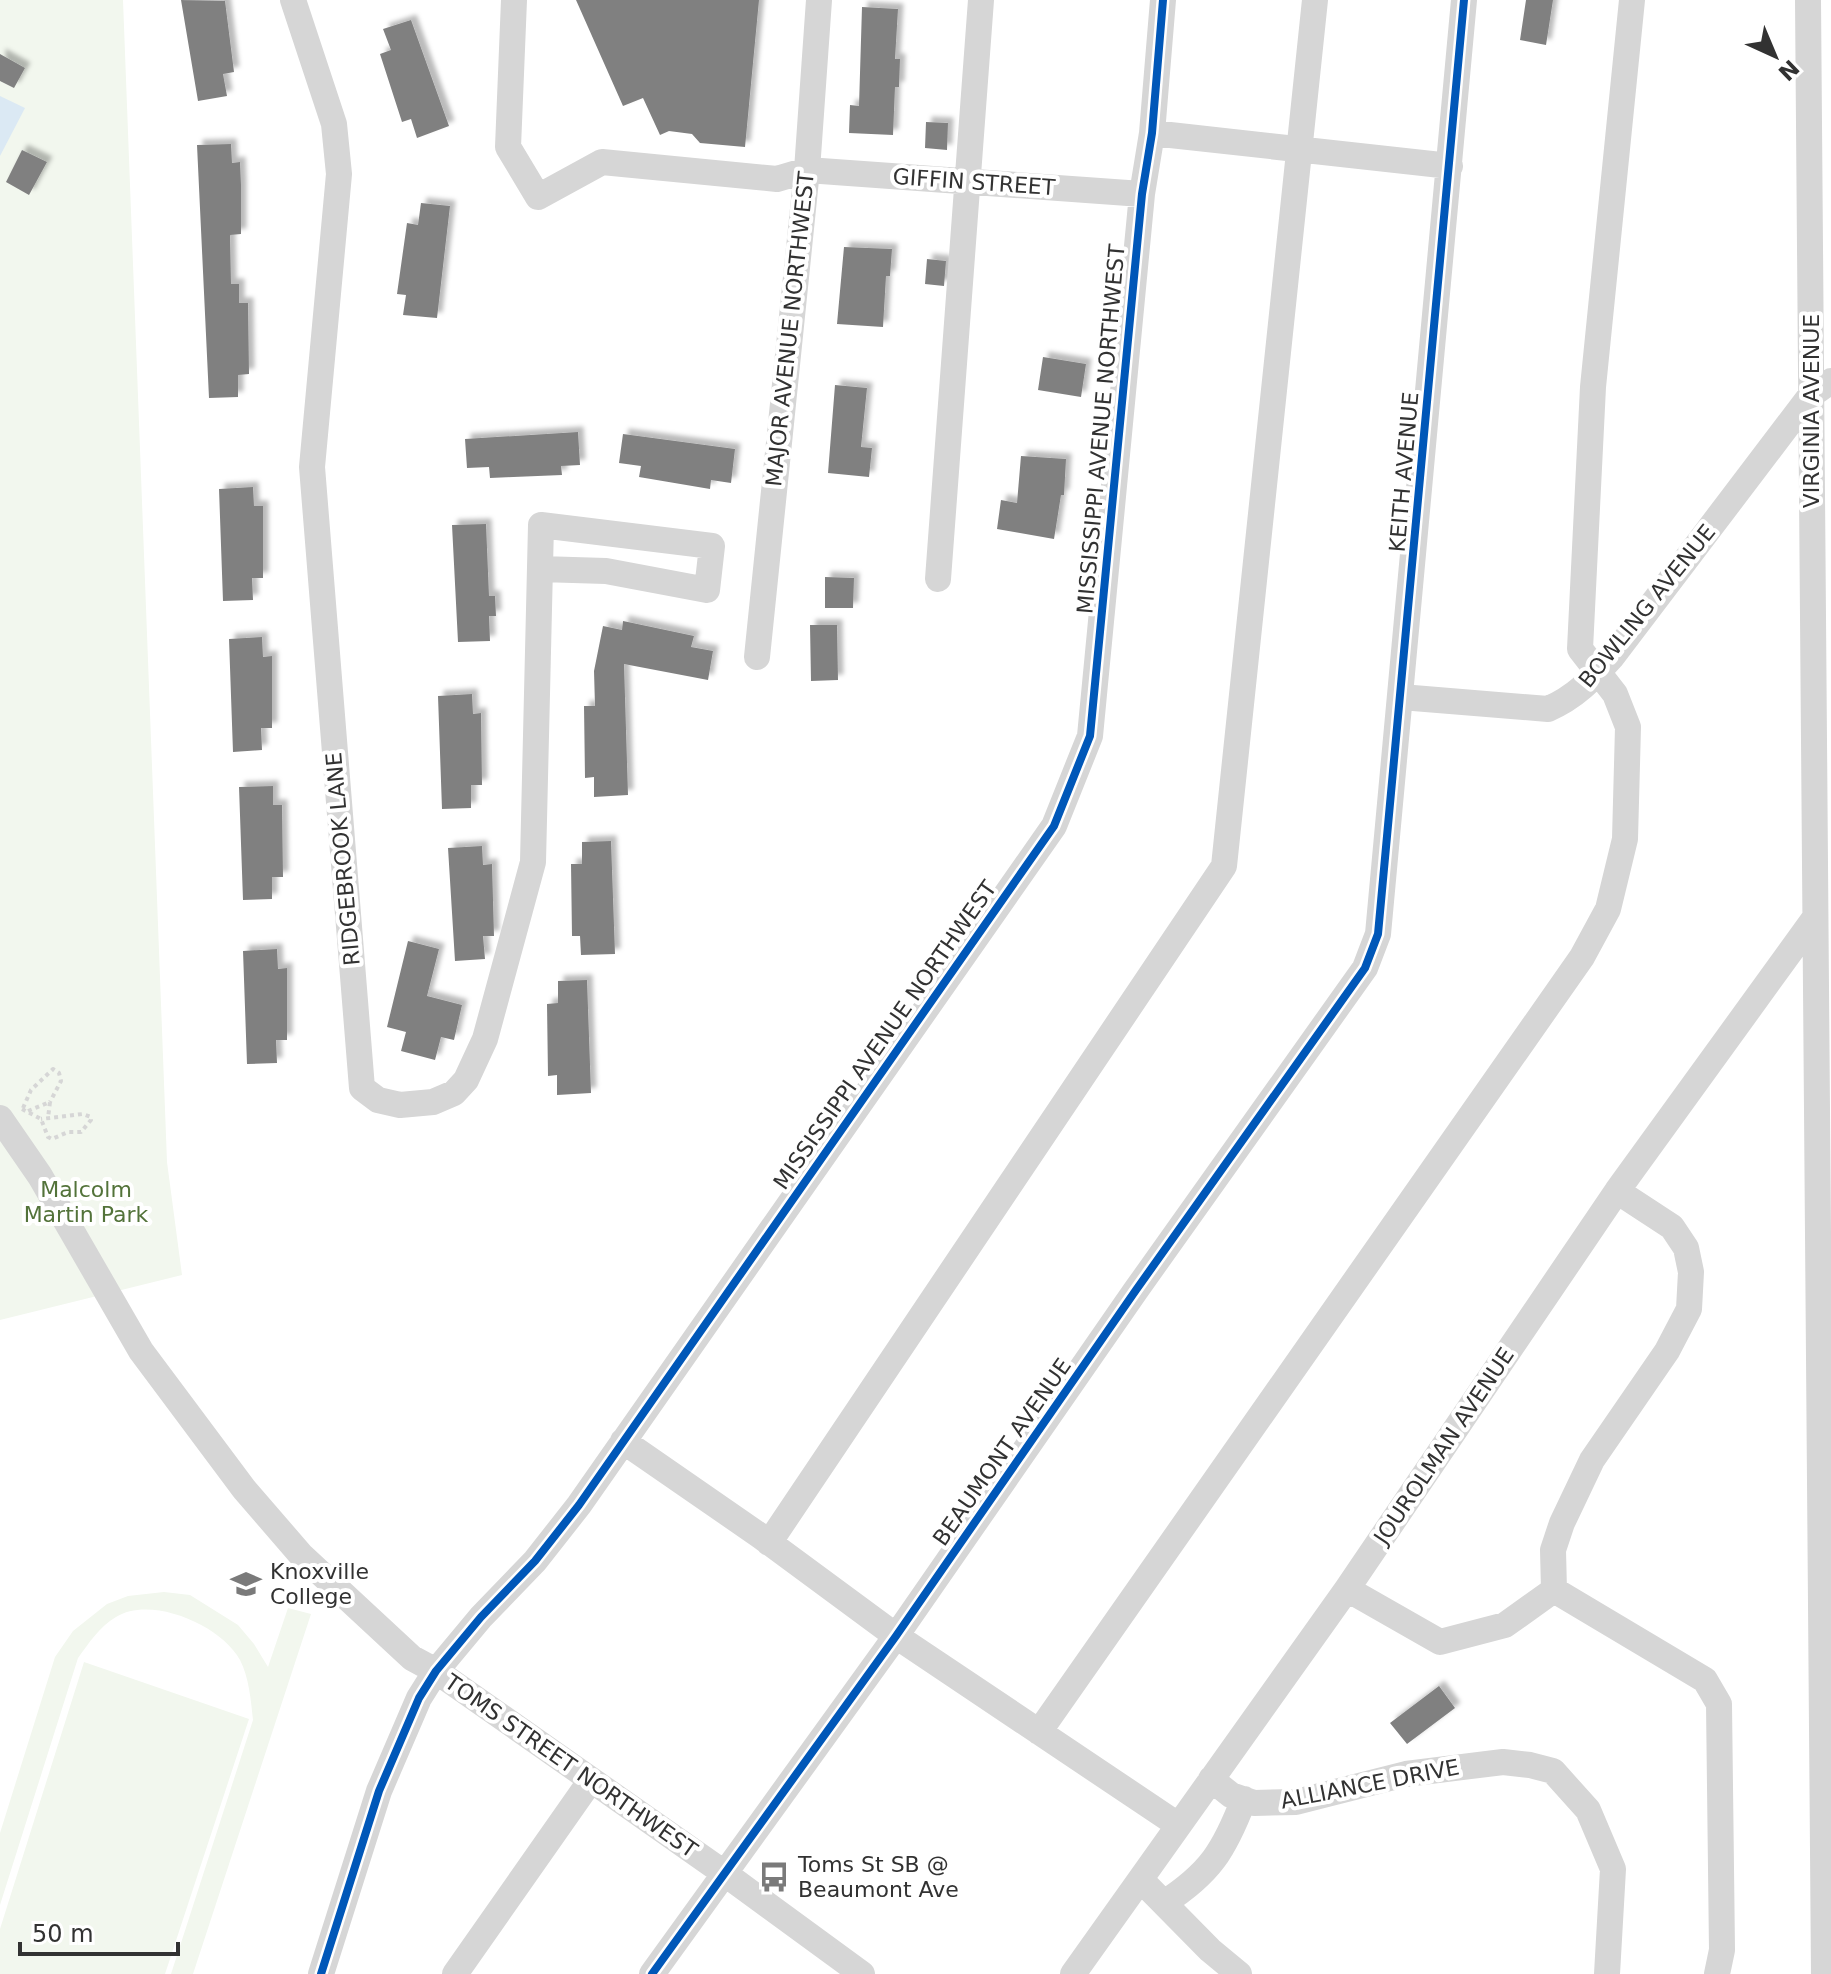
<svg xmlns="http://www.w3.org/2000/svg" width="1831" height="1974" font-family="'DejaVu Sans',sans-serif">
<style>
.green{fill:#f2f7ee}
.water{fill:#dbe9f4}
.building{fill:#808080;filter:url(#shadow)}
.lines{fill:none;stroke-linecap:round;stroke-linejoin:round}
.path{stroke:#d6d6d6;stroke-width:4;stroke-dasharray:4 4;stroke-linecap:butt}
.minor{stroke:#d6d6d6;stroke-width:26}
.cycleway-casing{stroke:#fff;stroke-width:13}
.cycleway{stroke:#0057b8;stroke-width:8}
.labels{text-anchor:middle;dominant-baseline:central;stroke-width:8;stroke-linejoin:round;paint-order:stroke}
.street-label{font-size:22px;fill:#323232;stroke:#fff}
.park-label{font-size:22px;fill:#53733a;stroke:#fff}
.poi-label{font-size:22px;fill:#323232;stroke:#fff;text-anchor:start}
</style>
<defs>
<filter id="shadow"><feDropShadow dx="5.5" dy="-5.5" stdDeviation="2" flood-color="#0004"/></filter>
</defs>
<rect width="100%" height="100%" fill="#fff"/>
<path class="green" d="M0 0H123L167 1162 182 1275 0 1320Z
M164 1592 190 1595 238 1625 254 1644 268 1667 288 1608 311 1614 193 1974H171L253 1720C251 1701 249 1677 240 1660 221 1625 151 1595 116 1617 99 1627 89 1643 78 1658L0 1905V1833L55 1657 73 1631 107 1604 128 1596Z
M84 1662 249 1719 165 1974H0V1929Z"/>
<path class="water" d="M0 96 25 108 0 156Z"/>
<path class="building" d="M181 0 225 1 234 72 223 74 227 96 198 101Z
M576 0H759L745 147 700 143 692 134 669 131 660 135 643 98 623 106Z
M1526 0H1553L1546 45 1520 40Z
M862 7 898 9 895 59H900L899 87H895L893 135 849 133 850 105 859 106Z
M411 20 449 126 417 138 411 119 402 122 380 54 391 50 383 29Z
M0 54 25 68 14 88 0 81Z
M926 122 948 123 947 150 925 148Z
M231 144 232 163 240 162 241 185V234L230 235 231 284H239V303H248L249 374 238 375V397L209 398 197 145Z
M22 150 47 162 29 195 6 182Z
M421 203 450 206 437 318 403 315 406 295 397 294 407 223 418 225Z
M844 247 892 249 890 276H886L883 327 837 324Z
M927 259 946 261 944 286 925 284Z
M1043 357 1086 364 1081 397 1038 390Z
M835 385 867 388 861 447 872 448 869 477 828 473Z
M578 432 580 465 561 466 562 475 490 478 489 467 467 468 465 439Z
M623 434 735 449 731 483 711 480 710 489 639 477 641 466 619 463Z
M1021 456 1066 459 1064 495H1061L1054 539 997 529 1001 500 1017 503Z
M253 487 254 506H263V578H252L253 600 223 601 219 489Z
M486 524 489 596H495L496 616H489L490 641 458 642 452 525Z
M825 577 854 578 853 608H825Z
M623 621 694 636 691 647 713 651 708 680 624 664 628 795 594 797V777L585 778 584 706H595L594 671 603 626 622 630Z
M810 625H837L838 680 811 681Z
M262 637 263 657 272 656V728H261L262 750 233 752 229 639Z
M472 694 473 714 481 713 482 785H471V808L442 809 438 696Z
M273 786V805H282L283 877H272V899L243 900 239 787Z
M611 841 615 954 581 955 580 936H572L571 864H582V842Z
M482 846 483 865 492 864 494 936H483L485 959 455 961 448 848Z
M408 941 439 949 427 996 462 1005 454 1040 441 1037 435 1060 401 1051 406 1032 387 1027Z
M277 949 278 969 287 968V1040H276L277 1063 247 1064 243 951Z
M587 980 591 1093 557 1095V1075L548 1076 547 1004 558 1003V981Z
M1439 1686 1455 1708 1407 1744 1390 1723Z"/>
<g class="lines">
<path class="path" d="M23 1108 31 1090 53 1069 59 1073 61 1081 50 1102
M22 1109 41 1119 48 1137 52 1139 68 1132H81L91 1120V1117L83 1114 41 1119
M28 1111 50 1102 48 1118"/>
<path class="minor" d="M293 0 334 124 339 174 312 467 362 1088 378 1100 400 1105 433 1102 454 1093 466 1080 485 1039 533 862 541 525 712 546 707 590 606 571 540 569
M514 0 508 147 538 197 602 162 777 179 807 170 1142 194
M1808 0 1824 1974
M1152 133 1450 166
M938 579 981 0
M757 657 807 170 819 0
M1401 697 1548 709C1576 697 1592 679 1612 657L1810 396 1831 381
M0 1118 40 1176 141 1351 244 1489 301 1555 412 1658 436 1671 724 1873 862 1974
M623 1441 759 1535 896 1636 1178 1825
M769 1543 1224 866 1315 0
M1347 1589 1440 1642 1505 1625 1554 1590 1553 1550 1562 1523 1592 1460 1667 1351 1689 1309 1691 1272 1686 1248 1672 1227 1617 1191
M1554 1590 1705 1680 1719 1704 1722 1950 1717 1974
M1039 1732 1582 957 1608 909 1625 839 1628 727 1615 694 1580 649 1593 387 1632 0
M1211 1779 1231 1795 1254 1803 1296 1802 1406 1774 1503 1762 1530 1765 1553 1771 1588 1810 1613 1869 1607 1974
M1141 1880 1210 1950 1239 1974
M1164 1903C1210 1873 1224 1851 1244 1799
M321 1974 379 1791 419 1698 436 1671 481 1617 535 1561 579 1505 1054 826 1090 736 1142 194 1152 133 1163 0
M455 1974 591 1780
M652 1974 896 1636 1136 1290 1365 968 1378 934 1464 0
M1073 1974 1347 1589 1617 1191 1814 919"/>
<g class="cycleway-casing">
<path id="cycleway" d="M321 1974 379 1791 419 1698 436 1671 481 1617 535 1561 579 1505 1054 826 1090 736 1142 194 1152 133 1163 0
M652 1974 896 1636 1136 1290 1365 968 1378 934 1464 0"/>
</g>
<use href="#cycleway" class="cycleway"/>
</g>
<defs>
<g id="university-bare" transform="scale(2.4)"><path d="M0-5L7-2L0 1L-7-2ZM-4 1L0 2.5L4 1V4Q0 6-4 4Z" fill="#7a7a7a" stroke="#fff" stroke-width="2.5" paint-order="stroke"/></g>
<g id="bus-bare" transform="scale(2.4)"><path d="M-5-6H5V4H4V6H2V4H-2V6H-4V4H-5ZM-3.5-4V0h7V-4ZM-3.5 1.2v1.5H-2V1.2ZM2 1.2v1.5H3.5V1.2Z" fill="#7a7a7a" stroke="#fff" stroke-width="2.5" paint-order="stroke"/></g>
</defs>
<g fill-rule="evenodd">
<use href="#university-bare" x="246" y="1584"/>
<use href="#bus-bare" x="774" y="1877"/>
</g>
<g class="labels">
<g class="street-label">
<text transform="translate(974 182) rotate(4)">GIFFIN STREET</text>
<text transform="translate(790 329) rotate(-84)">MAJOR AVENUE NORTHWEST</text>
<text transform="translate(1811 411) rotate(-90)">VIRGINIA AVENUE</text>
<text transform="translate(1101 429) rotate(-85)">MISSISSIPPI AVENUE NORTHWEST</text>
<text transform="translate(1404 472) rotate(-85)">KEITH AVENUE</text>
<text transform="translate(1647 606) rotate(-51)">BOWLING AVENUE</text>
<text transform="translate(343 859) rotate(-95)">RIDGEBROOK LANE</text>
<text transform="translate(885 1035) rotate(-55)">MISSISSIPPI AVENUE NORTHWEST</text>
<text transform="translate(1444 1446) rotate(-56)">JOUROLMAN AVENUE</text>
<text transform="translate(1002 1452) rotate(-55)">BEAUMONT AVENUE</text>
<text transform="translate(571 1766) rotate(35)">TOMS STREET NORTHWEST</text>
<text transform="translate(1370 1784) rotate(-11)">ALLIANCE DRIVE</text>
</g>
<g class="park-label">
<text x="86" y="1189">Malcolm<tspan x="86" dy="25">Martin Park</tspan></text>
</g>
<g class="poi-label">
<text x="270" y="1571">Knoxville<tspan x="270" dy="25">College</tspan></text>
<text x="798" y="1864">Toms St SB @<tspan x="798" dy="25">Beaumont Ave</tspan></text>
</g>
</g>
<g transform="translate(1775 56) rotate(136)" stroke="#ffffff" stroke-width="6" paint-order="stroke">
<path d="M0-6L14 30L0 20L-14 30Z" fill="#323232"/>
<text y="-12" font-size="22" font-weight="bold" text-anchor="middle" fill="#323232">N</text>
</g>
<path d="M20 1942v12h158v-12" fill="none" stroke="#323232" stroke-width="4"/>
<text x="32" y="1942" font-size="24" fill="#323232" stroke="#ffffff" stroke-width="6" paint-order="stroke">50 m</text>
</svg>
